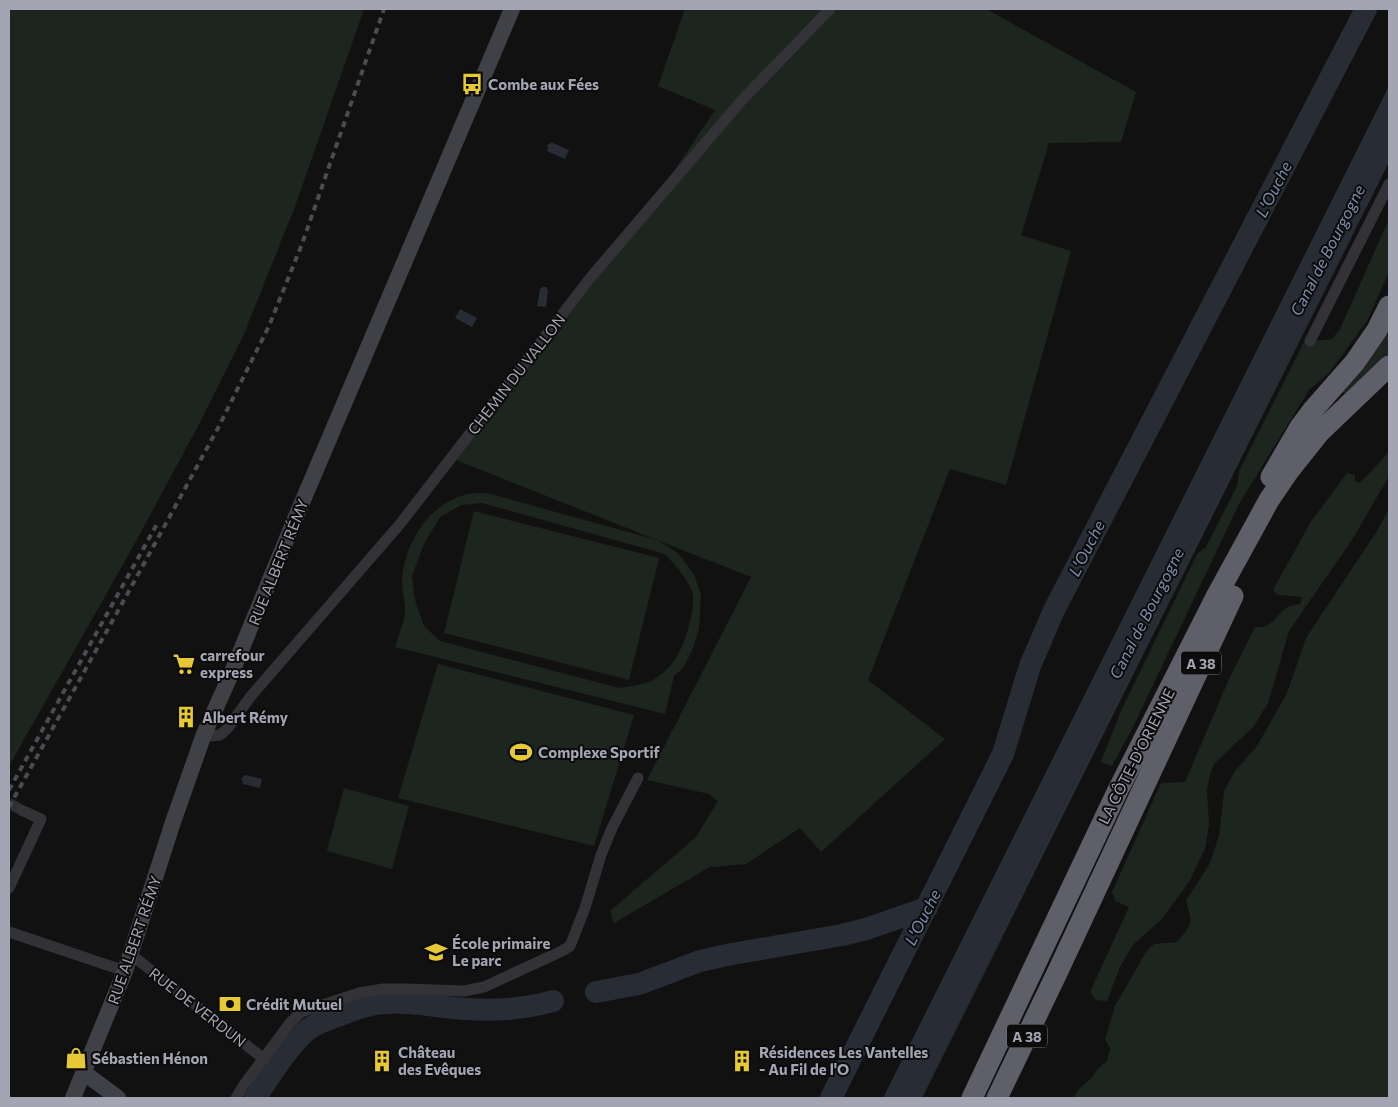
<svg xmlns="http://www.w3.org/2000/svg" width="1398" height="1107" font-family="Commissioner,sans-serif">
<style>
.green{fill:#1d251f;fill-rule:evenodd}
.water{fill:#282d35}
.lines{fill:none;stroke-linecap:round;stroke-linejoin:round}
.river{stroke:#282d35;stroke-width:22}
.minor-tunnel{stroke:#2e2f32;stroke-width:11;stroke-dasharray:11 5.5;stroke-linecap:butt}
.minor{stroke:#323237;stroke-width:11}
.secondary{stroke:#404147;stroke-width:16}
.motorway{stroke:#5e5f68;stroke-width:21}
.rail{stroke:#4b4c52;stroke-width:4;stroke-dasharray:6 5;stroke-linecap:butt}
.labels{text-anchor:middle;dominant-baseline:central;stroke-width:4;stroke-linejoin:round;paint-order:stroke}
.shield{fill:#0c0c0d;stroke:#767780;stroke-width:1}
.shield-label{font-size:14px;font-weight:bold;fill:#a3a5b2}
.poi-label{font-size:15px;font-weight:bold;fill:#a3a5b2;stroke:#0c0c0d;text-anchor:start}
.street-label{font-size:15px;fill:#a3a5b2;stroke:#0c0c0d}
.water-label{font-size:16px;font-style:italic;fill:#7b8dac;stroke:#0c0c0d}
</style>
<rect width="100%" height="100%" fill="#111112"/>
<path class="green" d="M9 9H364L296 204 244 334 197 428 134 545 9 766Z
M685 9H986L1136 92 1121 142 1049 143 1021 235 1071 251 1006 485 950 469 868 680 945 739 821 852 800 828 746 864 710 867 614 923 610 911 696 837 718 801 709 794 647 780 751 577 657 540 678 553 694 574 701 595 699 629 692 651 683 668 674 676 665 714 395 647C398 636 403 625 405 614 406 604 402 593 402 583 403 545 428 503 468 494 474 493 480 494 487 493L657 540 456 460 649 208 715 110 658 86ZM482 503 665 554C675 565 690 581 693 595 695 613 683 652 671 665 667 670 659 676 653 680 644 685 630 686 619 688L440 641 424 626 415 600 412 576 424 544 440 517 461 505Z
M1389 219V272L1367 321 1329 373 1309 390 1239 504 1133 727 1112 766 1101 762 1120 713 1197 554 1206 547 1237 486 1239 471 1304 342 1332 339 1340 329Z
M1389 322V357L1349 396 1340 390Z
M1389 452V476L1352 540 1289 631 1268 703 1254 726 1214 764 1210 775 1207 790 1209 825 1205 849 1189 882 1161 920 1133 945 1120 967 1107 1001 1096 1000 1090 992 1129 907 1115 901 1112 892 1161 783 1185 782 1229 679 1255 627C1273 629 1275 615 1288 607 1291 605 1297 605 1300 604L1302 597 1278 595 1273 590 1310 523 1347 473 1355 475V481L1360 483Z
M1389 509V1098H1073L1078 1090 1093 1076 1098 1069 1107 1061 1110 1048 1105 1040 1115 1006 1146 952 1154 944 1177 942C1192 925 1193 924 1186 901L1210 863 1219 836 1224 791 1235 771 1257 746 1287 693 1306 638 1377 531Z
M474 511 659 558 629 680 444 633Z
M438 664 634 715 594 846 398 798Z
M344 788 409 806 392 869 327 851Z"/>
<path class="water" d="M1389 86V162L922 1098H883Z
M551 142 569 150 565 159 547 151 548 149 547 145 550 144Z
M543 287H546L548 290 546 307 537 306 540 289Z
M460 309 477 318 472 327 455 318Z
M245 775 262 779 260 788 243 784V782L241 779Z"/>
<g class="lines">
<path class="river" d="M596 992 639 984 700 961 732 954 842 935 866 929 927 908
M255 1098C271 1075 285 1051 305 1032 315 1023 328 1020 340 1015 354 1010 368 1004 383 1003 412 1000 439 1008 467 1009 496 1011 525 1009 553 1001
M831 1098 1003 754 1030 666 1054 610 1366 9"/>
<path class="minor-tunnel" d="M9 803 21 810"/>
<path class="minor" d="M1310 341 1389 184
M204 734 212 736 220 735 227 729 251 696 400 524 591 277 742 100 830 9
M9 888 41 819 21 810
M9 932 125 971
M131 956 138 960 264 1059
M236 1098 243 1086 290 1023 301 1012 359 993 383 989H407L464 991 484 987 562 951 570 946 585 908 601 855 612 828 638 778"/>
<path class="secondary" d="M83 1072 118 1098
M73 1098 125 971 173 822 204 734 232 672 295 519 512 9"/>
<path class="motorway" d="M1271 477 1300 427 1312 411 1355 362 1377 330 1389 306
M972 1098 1117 792 1217 595 1269 500 1288 472 1319 433 1389 366
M997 1098 1057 973 1233 596"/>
<path class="rail" d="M9 790 157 524
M9 807 129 591 218 428 269 326 302 244 384 9"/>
</g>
<defs>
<g id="bus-bare" transform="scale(1.725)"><path d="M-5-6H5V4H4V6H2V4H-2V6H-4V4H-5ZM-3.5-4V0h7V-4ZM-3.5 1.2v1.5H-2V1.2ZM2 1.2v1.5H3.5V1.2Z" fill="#e6c935" stroke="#0c0c0d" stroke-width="2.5" paint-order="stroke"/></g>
<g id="supermarket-bare" transform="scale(1.725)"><path d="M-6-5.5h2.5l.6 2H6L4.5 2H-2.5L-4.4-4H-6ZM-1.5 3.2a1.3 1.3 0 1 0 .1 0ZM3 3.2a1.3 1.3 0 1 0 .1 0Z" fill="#e6c935" stroke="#0c0c0d" stroke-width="2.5" paint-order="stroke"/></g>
<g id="building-bare" transform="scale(1.725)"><path d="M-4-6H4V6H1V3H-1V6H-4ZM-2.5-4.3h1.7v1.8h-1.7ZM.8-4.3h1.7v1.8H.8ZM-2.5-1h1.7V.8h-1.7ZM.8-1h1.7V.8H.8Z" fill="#e6c935" stroke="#0c0c0d" stroke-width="2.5" paint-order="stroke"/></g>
<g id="stadium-bare" transform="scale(1.725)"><path d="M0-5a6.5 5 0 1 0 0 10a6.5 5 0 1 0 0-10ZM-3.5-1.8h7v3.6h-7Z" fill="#e6c935" stroke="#0c0c0d" stroke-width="2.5" paint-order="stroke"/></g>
<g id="school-bare" transform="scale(1.725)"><path d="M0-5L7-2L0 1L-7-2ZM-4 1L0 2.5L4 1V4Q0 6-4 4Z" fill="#e6c935" stroke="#0c0c0d" stroke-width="2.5" paint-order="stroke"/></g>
<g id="bank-bare" transform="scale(1.725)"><path d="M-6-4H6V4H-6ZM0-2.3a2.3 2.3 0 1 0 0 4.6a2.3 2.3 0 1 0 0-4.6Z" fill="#e6c935" stroke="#0c0c0d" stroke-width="2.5" paint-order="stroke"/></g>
<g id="shop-bare" transform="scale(1.725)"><path d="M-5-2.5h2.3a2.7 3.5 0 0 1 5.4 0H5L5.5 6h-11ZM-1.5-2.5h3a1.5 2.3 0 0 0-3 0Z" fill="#e6c935" stroke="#0c0c0d" stroke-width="2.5" paint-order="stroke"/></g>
</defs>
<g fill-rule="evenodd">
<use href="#bus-bare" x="472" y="84"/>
<use href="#supermarket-bare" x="184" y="664"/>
<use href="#building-bare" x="186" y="717"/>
<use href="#stadium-bare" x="521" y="752"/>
<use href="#school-bare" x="436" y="952"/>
<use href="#bank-bare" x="230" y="1004"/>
<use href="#shop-bare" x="76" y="1058"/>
<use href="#building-bare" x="382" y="1061"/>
<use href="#building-bare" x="742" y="1061"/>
</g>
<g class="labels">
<g class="shield">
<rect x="1181" y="651.5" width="40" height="23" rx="4"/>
<rect x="1007" y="1024.5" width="40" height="23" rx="4"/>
</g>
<g class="shield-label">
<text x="1201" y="663">A 38</text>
<text x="1027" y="1036">A 38</text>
</g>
<g class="poi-label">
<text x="488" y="84">Combe aux Fées</text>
<text x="200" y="655">carrefour<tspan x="200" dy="17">express</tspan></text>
<text x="202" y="717">Albert Rémy</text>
<text x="538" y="752">Complexe Sportif</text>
<text x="452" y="943">École primaire<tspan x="452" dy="17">Le parc</tspan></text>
<text x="246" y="1004">Crédit Mutuel</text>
<text x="398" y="1052">Château<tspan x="398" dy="17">des Evêques</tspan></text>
<text x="759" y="1052">Résidences Les Vantelles<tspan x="759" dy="17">- Au Fil de l'O</tspan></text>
<text x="92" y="1058">Sébastien Hénon</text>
</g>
<g class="street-label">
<text transform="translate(516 374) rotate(-52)">CHEMIN DU VALLON</text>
<text transform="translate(278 562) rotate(-68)">RUE ALBERT RÉMY</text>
<text transform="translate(1136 756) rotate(-63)">LA CÔTE-D'ORIENNE</text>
<text transform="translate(134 940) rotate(-71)">RUE ALBERT RÉMY</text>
<text transform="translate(198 1007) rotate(38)">RUE DE VERDUN</text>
</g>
<g class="water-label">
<text transform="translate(1273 189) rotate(-63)">L'Ouche</text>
<text transform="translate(1327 250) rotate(-63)">Canal de Bourgogne</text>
<text transform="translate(1086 548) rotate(-63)">L'Ouche</text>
<text transform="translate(1146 613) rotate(-63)">Canal de Bourgogne</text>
<text transform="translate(922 917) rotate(-63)">L'Ouche</text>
</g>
</g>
<rect width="1398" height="1107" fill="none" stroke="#a3a5b2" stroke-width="20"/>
</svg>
